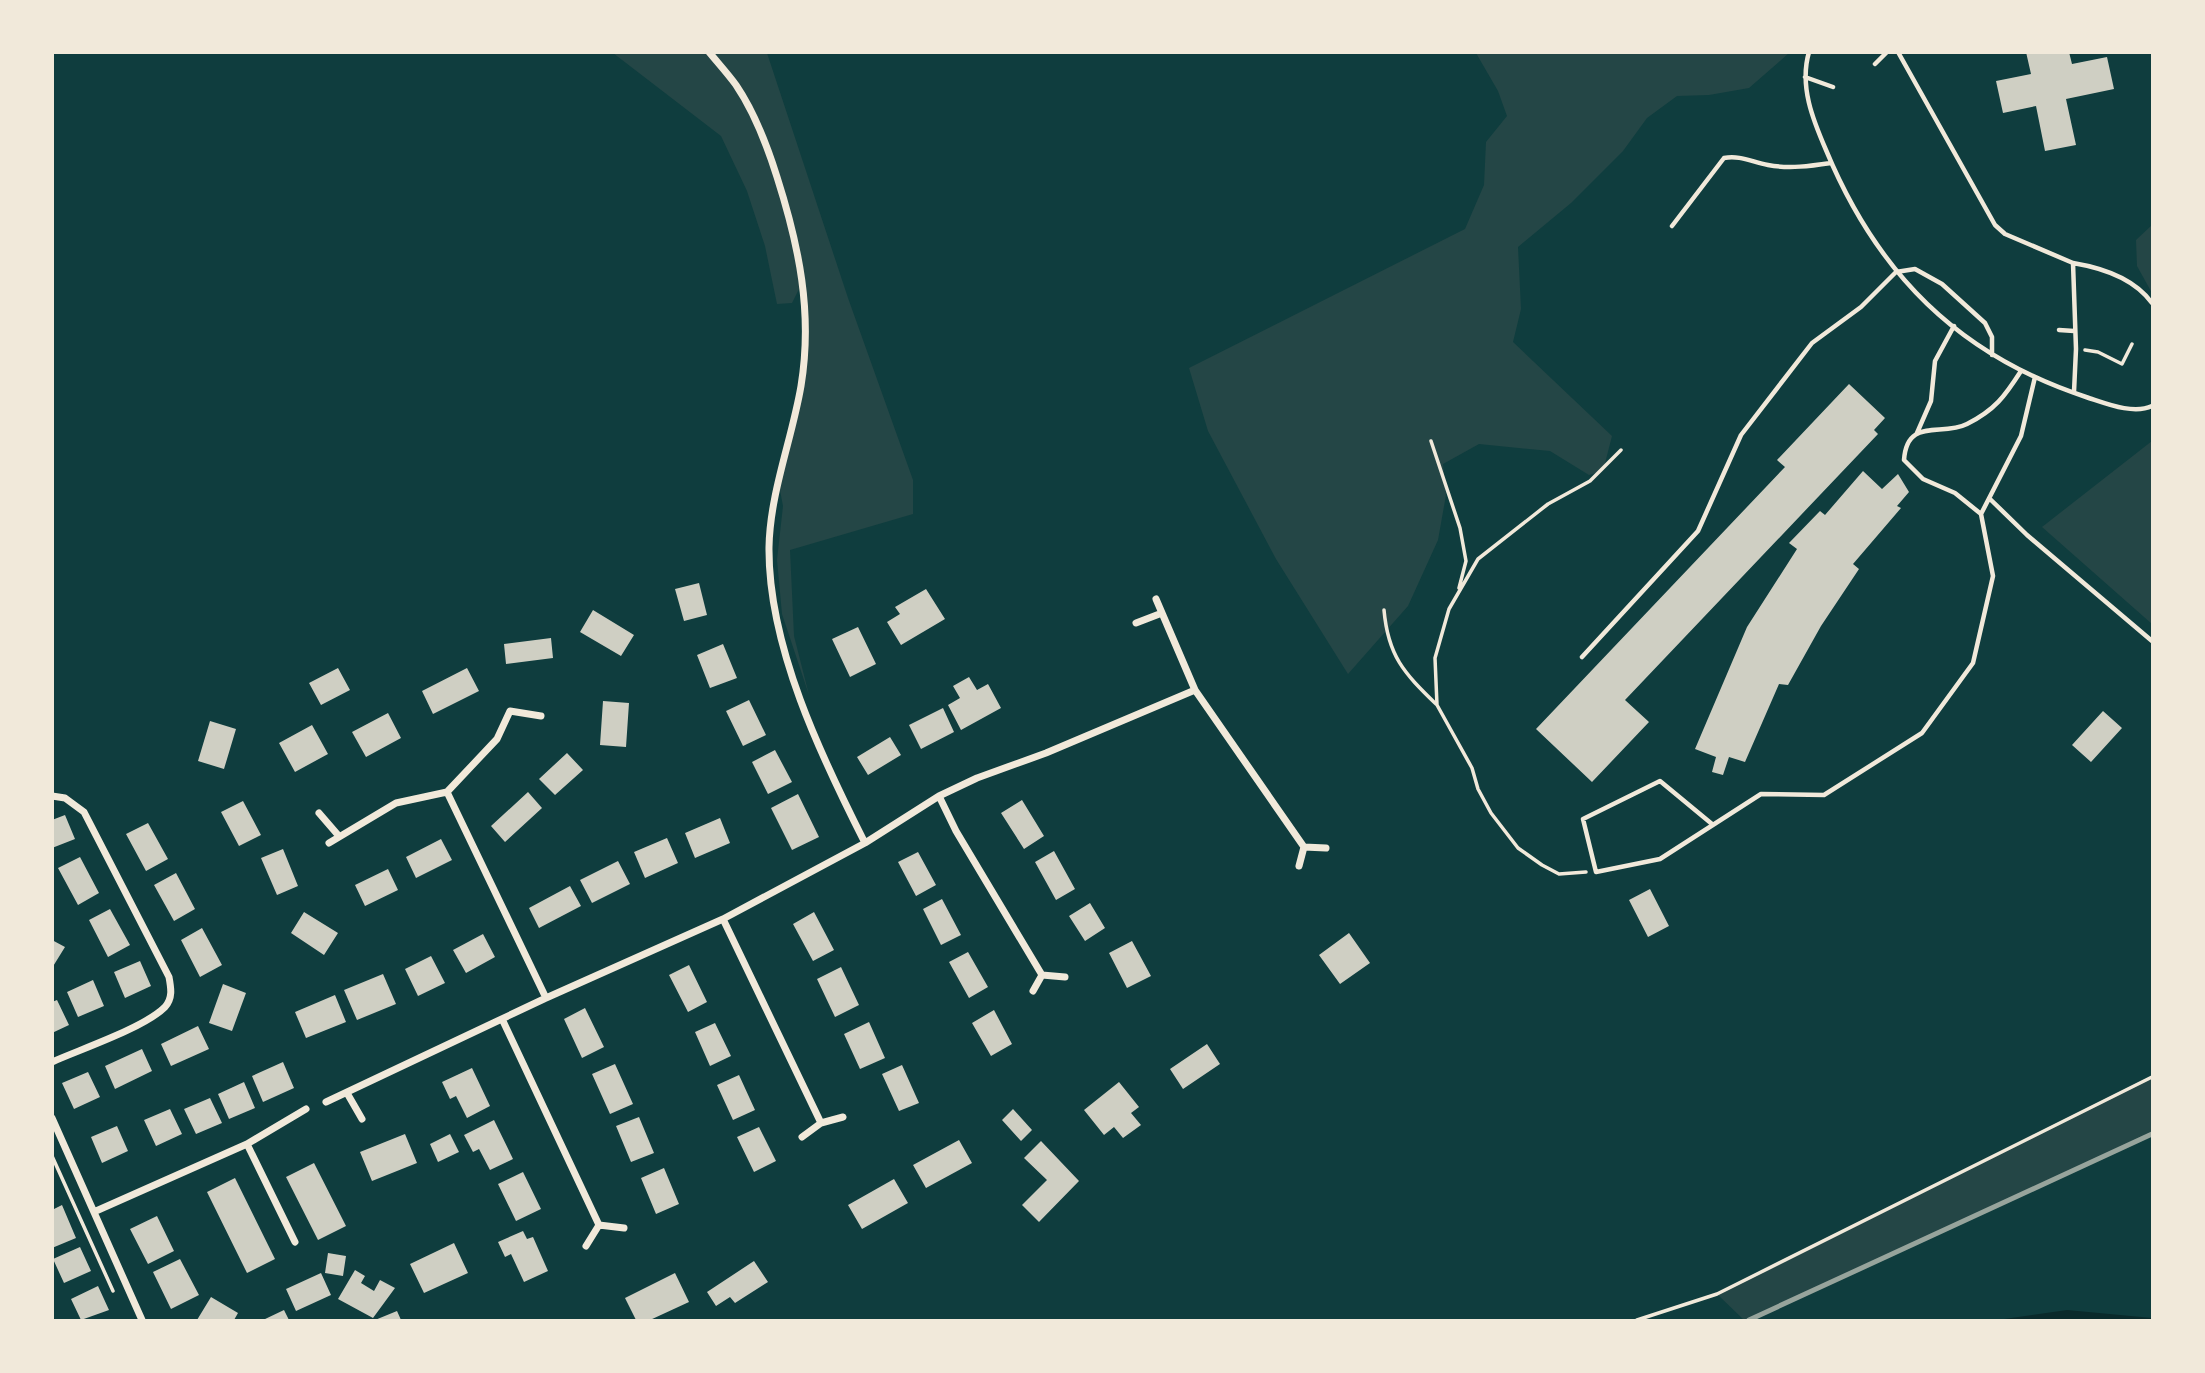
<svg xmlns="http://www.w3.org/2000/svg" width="2205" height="1373" font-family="'Work Sans',sans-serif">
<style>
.green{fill:#244646}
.water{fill:#0a2a2b}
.building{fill:#cfcfc3}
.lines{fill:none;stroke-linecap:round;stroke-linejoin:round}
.path{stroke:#f1e9da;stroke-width:3.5}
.service{stroke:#f1e9da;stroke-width:4.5}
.minor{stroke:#f1e9da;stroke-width:7}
.rail{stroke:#97a49c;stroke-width:5}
</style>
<rect width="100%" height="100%" fill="#0f3d3e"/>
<path class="green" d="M613 53H767L848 298 913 480V514L790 550 794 636 809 695 782 614 777 560 783 506 779 485 804 365 803 281 792 303 777 304 765 246 747 191 721 136Z
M1476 53H1789L1749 88 1709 95 1677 96 1647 118 1623 151 1571 203 1518 247 1521 309 1513 342 1612 436 1603 471 1589 475 1550 451 1479 444 1443 464 1446 495 1438 540 1408 606 1348 674 1276 559 1208 431 1189 368 1465 229 1484 185 1486 142 1507 116 1498 91Z
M2152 225V293L2137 266 2136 240Z
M2152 441V624L2042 527Z
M2152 1077V1134L1749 1320H1744L1717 1294Z"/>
<path class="water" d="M2067 1310 2152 1318V1320H1997Z"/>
<path class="building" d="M2026 52H2069L2072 64 2107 57 2114 89 2066 99 2076 145 2045 151 2036 106 2003 113 1996 81 2031 74Z
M1849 384 1885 418 1874 430 1878 434 1625 700 1649 722 1592 782 1536 729 1785 467 1777 460Z
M1863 471 1882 489 1898 474 1909 492 1897 506 1901 508 1853 564 1859 569 1821 626 1788 685 1779 684 1745 762 1729 757 1723 775 1712 772 1716 757 1695 749 1747 627 1797 549 1789 543 1820 511 1825 515Z
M699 583 707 615 684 621 675 589Z
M926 589 945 619 901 645 887 622 900 614 895 607Z
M593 610 634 635 621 656 580 632Z
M858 627 876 664 850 677 832 639Z
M551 638 553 658 506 664 504 644Z
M723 644 737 678 710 688 697 655Z
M338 668 350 690 321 705 309 683Z
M467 668 479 691 433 714 422 691Z
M969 677 977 690 988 684 1001 708 961 730 948 705 960 698 953 686Z
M749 700 766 735 743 746 726 711Z
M603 701 629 703 626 747 600 745Z
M943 708 954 732 921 749 909 725Z
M2103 711 2122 728 2091 762 2072 745Z
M388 713 401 738 366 757 352 732Z
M210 721 236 729 224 769 198 761Z
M312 725 328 754 295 772 279 743Z
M890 737 901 755 868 775 857 757Z
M775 750 792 782 768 794 752 762Z
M567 753 583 770 555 795 539 779Z
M528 792 542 808 505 842 491 826Z
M798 794 819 837 792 850 771 808Z
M1022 800 1044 836 1024 849 1001 813Z
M243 801 261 835 239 846 221 812Z
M65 815 75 839 52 848V820Z
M720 818 730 843 695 858 685 833Z
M148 823 168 859 146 871 126 834Z
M667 838 678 863 645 878 634 852Z
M441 839 452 860 416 878 406 857Z
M283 849 298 886 277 895 261 858Z
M1054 851 1075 889 1056 900 1035 862Z
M918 852 936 885 916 896 898 862Z
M80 857 99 893 78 905 58 868Z
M618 861 630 884 592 903 580 880Z
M388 869 398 890 365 906 355 885Z
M176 873 195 909 174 921 154 885Z
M570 886 581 906 539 928 529 908Z
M1650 889 1669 926 1648 937 1629 900Z
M942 899 961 935 941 945 923 909Z
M1090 903 1105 928 1085 941 1069 916Z
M110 909 130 945 108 957 89 920Z
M304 912 338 933 324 955 291 933Z
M814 912 834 950 813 961 793 924Z
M202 928 222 965 200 977 181 940Z
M1349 933 1370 963 1340 984 1319 955Z
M483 934 495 957 466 973 453 950Z
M52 940 65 947 52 968Z
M1132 941 1151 976 1127 988 1109 953Z
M968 952 988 987 969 998 949 962Z
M431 956 445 983 418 996 405 969Z
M140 961 151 986 125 998 114 972Z
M689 965 707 1002 688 1012 669 975Z
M841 967 859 1005 835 1017 817 979Z
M383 974 396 1004 357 1020 344 990Z
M93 980 104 1006 78 1017 67 992Z
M223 984 246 993 232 1031 209 1023Z
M335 995 346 1022 306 1038 295 1012Z
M57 1000 69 1025 52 1033V1002Z
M585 1008 604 1047 582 1058 564 1019Z
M994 1010 1012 1044 991 1056 972 1023Z
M869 1022 885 1058 860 1069 844 1034Z
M715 1023 731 1056 710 1066 695 1032Z
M198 1026 209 1049 171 1066 161 1044Z
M1207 1044 1220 1064 1183 1089 1170 1069Z
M142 1049 152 1071 115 1089 105 1066Z
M283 1062 294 1088 263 1102 252 1076Z
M615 1064 633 1104 610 1114 592 1074Z
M902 1065 919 1103 899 1111 882 1074Z
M472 1068 490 1106 467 1118 456 1096 450 1099 442 1082Z
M88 1072 100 1097 74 1109 62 1083Z
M739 1075 755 1110 733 1120 717 1085Z
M244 1082 255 1108 229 1119 218 1094Z
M1119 1082 1139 1107 1131 1113 1141 1125 1123 1138 1114 1127 1104 1135 1084 1110Z
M210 1098 222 1123 196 1134 184 1109Z
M170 1109 182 1134 156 1146 144 1120Z
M1013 1109 1032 1130 1021 1141 1002 1120Z
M639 1117 654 1153 631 1162 616 1126Z
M494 1120 513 1159 490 1170 479 1149 473 1152 464 1135Z
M117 1126 128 1151 102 1163 91 1137Z
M759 1127 776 1161 754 1172 737 1137Z
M405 1134 417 1163 372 1181 360 1152Z
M450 1134 459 1152 438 1162 430 1144Z
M959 1140 972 1163 926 1188 913 1165Z
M1041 1141 1079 1181 1039 1222 1022 1205 1047 1180 1024 1158Z
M314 1163 346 1226 318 1240 286 1177Z
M664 1168 679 1204 656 1214 641 1178Z
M523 1172 541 1209 516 1221 498 1184Z
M235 1178 275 1259 247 1273 207 1192Z
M894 1179 908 1203 862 1229 848 1205Z
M62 1205 76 1238 52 1248V1210Z
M157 1216 174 1251 148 1264 130 1229Z
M523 1231 527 1239 533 1237 548 1271 524 1282 511 1254 505 1257 498 1242Z
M454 1243 468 1273 424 1293 410 1264Z
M80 1247 91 1271 64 1283 53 1259Z
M328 1253 346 1256 343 1276 325 1273Z
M180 1259 199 1295 171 1309 153 1272Z
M754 1261 768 1282 735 1303 730 1297 716 1306 707 1292Z
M355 1270 365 1276 361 1283 374 1291 380 1280 395 1288 373 1318 338 1299Z
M321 1273 331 1295 296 1311 286 1289Z
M675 1273 689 1302 650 1320H636L625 1298Z
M98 1286 109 1310 81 1320 71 1299Z
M211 1297 238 1313 234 1320H197Z
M284 1310 289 1320H263Z
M397 1311 401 1320H375Z"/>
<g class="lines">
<path class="path" d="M2085 350 2098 352 2122 364 2132 344
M1431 441 1460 528 1466 561 1459 588
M1384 610C1388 656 1404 673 1436 704
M1586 872 1559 874 1542 865 1518 848 1491 813 1478 789 1472 768 1437 705 1435 658 1449 609 1478 559 1548 504 1590 481 1621 450
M52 1156 113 1291
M1637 1320 1717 1294 2152 1077"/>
<path class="service" d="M1809 52C1799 86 1813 120 1826 150 1877 273 1958 355 2086 397 2105 403 2133 415 2152 406
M1898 52 1995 225 2005 234 2073 263 2076 349 2074 392
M1875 64 1887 52
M1805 77 1833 87
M1672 226 1724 158C1740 155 1752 162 1768 165 1789 169 1811 166 1831 163
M2073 263C2103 268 2134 278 2152 303
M2059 330 2074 331
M1917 433 1931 401 1935 361 1954 326
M1990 499 2027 535 2152 641
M1981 514 1955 493 1923 479 1904 460C1907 417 1941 437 1967 424 1995 410 2005 396 2021 371
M1582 657 1698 531 1741 435 1812 343 1861 307 1896 272 1915 269 1942 284 1985 323 1992 337V355
M1712 824 1660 781 1583 819 1596 872 1660 859 1761 794 1824 795 1922 733 1973 663 1993 576 1981 514 2021 436 2035 377"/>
<path class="minor" d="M709 52C718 63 728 74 736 85 755 113 767 145 777 177 799 246 813 313 801 386 792 439 770 493 769 547 768 646 821 756 865 843
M1156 599 1195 690 1304 847 1299 866
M1136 623 1162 613
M447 792 546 998
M52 796 65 798 84 812 169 977C171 988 173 998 165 1007 144 1028 81 1049 52 1062
M939 796 956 831 1042 975
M319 813 338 835
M329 843 396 803 447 792 497 739 510 711 541 716
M1304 847 1326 848
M723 919 821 1123
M1033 991 1042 975 1065 977
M503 1021 599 1225
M347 1093 362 1119
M326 1102 546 998 723 919 865 843 939 796 977 778 1046 753 1195 690
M52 1118 142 1320
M802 1137 821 1123 843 1117
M247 1144 295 1242
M96 1211 247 1144 306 1109
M586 1246 599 1225 624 1228"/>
<path class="rail" d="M1749 1320 2152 1134"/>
</g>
<rect width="2205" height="1373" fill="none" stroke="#f1e9da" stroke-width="108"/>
</svg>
